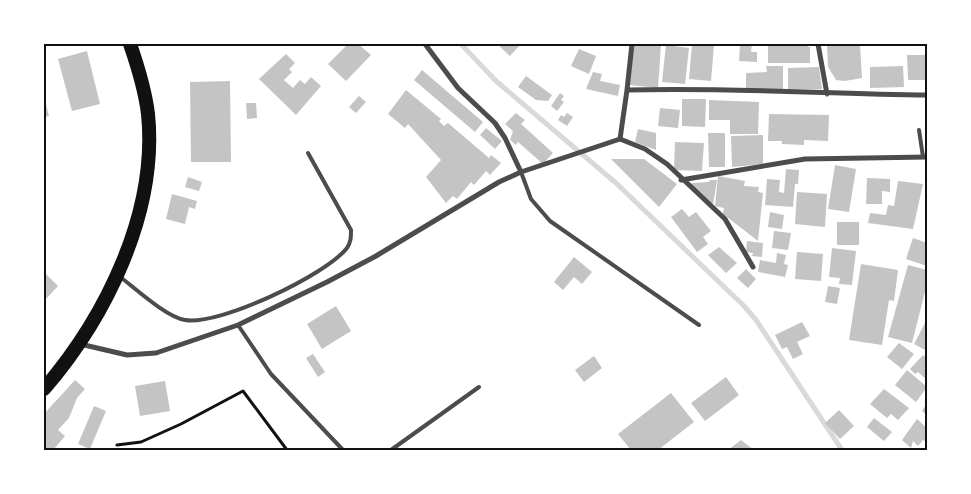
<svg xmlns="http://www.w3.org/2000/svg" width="971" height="494" font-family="'DM Sans',sans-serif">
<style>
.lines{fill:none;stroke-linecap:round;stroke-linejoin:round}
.stream{stroke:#d9d9d9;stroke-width:5}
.building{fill:#c4c4c4}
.path{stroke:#111;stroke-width:3}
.service{stroke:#4c4c4c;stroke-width:4}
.minor{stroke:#4c4c4c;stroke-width:5}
.trunk{stroke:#111;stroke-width:14}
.neatline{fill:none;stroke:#111;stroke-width:2}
</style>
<rect width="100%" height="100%" fill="#fff"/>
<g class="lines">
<path class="stream" d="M461 44 496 81 616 183 744 306 756 320 842 450"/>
</g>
<path class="building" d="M348 44H358L371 55 346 81 328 64Z
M497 44H519L520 45 510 56Z
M633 44 661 45 658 88 630 85Z
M692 44 714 45 711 81 689 79Z
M740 44H752L751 52H757V62L739 61Z
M768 44H808V47H810V63H768Z
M827 44H860L862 78 845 81 836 80 828 67Z
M666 45 689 48 685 84 662 82Z
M579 49 596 56 589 74 571 66Z
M87 51 100 104 72 111 58 59Z
M286 54 295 63 289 69 292 72 284 80 293 88 300 80 305 84 311 77 321 86 296 115 259 79Z
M907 55H927V80H908Z
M766 66H783V89H746V73L767 72Z
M903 66 904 87 870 88V67Z
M819 67 822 89H788V68Z
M422 70 483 122 475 132 414 80Z
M593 72 602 74 600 81 620 85 618 96 586 89Z
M526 76 552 95 548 101 536 100 518 87Z
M230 81 231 162H191L190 82Z
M406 90 441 119 439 121 444 126 448 123 489 158 491 155 501 163 490 175 486 171 474 185 471 182 457 199 453 196 446 203 426 177 441 160 408 124 405 128 388 114Z
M560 93 564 96 561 100 564 102 557 111 551 106Z
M359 96 366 102 356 113 349 107Z
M44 97 49 116 44 117Z
M682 99H706L705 127 682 126Z
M709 100 759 102 758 134H730V120H709Z
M246 103H256L257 118 247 119Z
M660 108 680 110 678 128 658 126Z
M516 113 525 120 521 124 553 153 543 164 518 142 516 145 510 140 513 131 505 124Z
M567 113 573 117 567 126 558 120 561 115 564 117Z
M769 114 829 115 828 141 804 140V145L782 144V141H768Z
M486 128 502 141 495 149 480 135Z
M638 129 656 133V150L635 142Z
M708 133H725V167H709Z
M763 135V164L732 167 731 136Z
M675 142 704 143 702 171 674 170Z
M611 159H644L677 184 659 207Z
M835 165 856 169 849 212 828 209Z
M786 169 799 170 798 184H795L793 207 765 205 767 179 780 180 779 192 784 193Z
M718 176 745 181 744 186 759 187 758 192 763 193 758 241 723 214 724 208 715 206Z
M188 177 202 182 199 191 185 187Z
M867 178 890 179V192L882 191V204H866Z
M710 180H717L713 205 690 185 692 183 709 182Z
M898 181 923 184 913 229 868 223 870 213 886 215 888 205 894 206Z
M797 192 827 194 825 227 795 224Z
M172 194 197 201 195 209 189 207 185 224 166 219Z
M682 209 689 217 696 212 711 231 703 237 708 244 697 252 671 217Z
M770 212 784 215 782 229 768 227Z
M837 222H859V245H837Z
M774 231 791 233 788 250 772 248Z
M913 238 927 243V266L906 259Z
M747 241 763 243 762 257 752 256 753 253 746 252Z
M719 247 737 263 726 273 708 255Z
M832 248 856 251 852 285 839 284 840 278 829 277Z
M797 252 823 254 821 281 795 279Z
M777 253 786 255 784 264 788 265 785 277 758 272 760 260 776 263Z
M574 257 592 272 582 284 574 277 563 290 554 282Z
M861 264 898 270 894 301 889 300 882 345 849 340Z
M908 265 927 270V284L912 343 888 337Z
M746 269 756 279 748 288 737 278Z
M44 272 58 286 44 301Z
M828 286 840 288 837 304 825 302Z
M336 306 351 331 322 349 307 324Z
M802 322 810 336 797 342 803 354 793 359 787 347 782 349 775 335Z
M925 323 927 324V351L914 344Z
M899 343 914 354 902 369 887 357Z
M313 354 325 372 318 377 306 358Z
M923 355 927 359V380L918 372 915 374 910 369Z
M594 356 602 368 584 382 575 370Z
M907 370 927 387 916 402 895 385Z
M726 377 739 395 705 421 691 403Z
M75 380 85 389 77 398 69 418 58 430 65 436 54 449 55 450H44V414Z
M165 381 170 411 140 416 135 386Z
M884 389 909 408 898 420 891 414 887 418 870 404Z
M671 393 694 422 658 450H631L618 434Z
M927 403V415L922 411Z
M94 406 106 411 90 449 78 444Z
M839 410 854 426 840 439 825 423Z
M874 418 892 432 884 441 867 427Z
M917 419 927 428V442L923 440 918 446 913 441 911 448 902 440Z
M741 440 754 450H728Z"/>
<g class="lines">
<path class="path" d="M117 445 141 442 181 424 243 391 287 450"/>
<path class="service" d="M919 130 923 157
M521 172 531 199 550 221 699 325
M119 276C135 288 166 317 185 320 219 326 326 275 347 248 351 242 351 237 351 230L308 153
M238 325 271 374 343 450
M391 450 479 387"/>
<path class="minor" d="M425 44 458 88 495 123 505 138 521 172
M818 44 827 94
M627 90 632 44
M620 139 627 90C727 87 827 94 927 95
M681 180 805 159 927 157
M80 344 127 355 156 353 238 325 327 282 376 256 499 182 521 172 620 139 645 149 667 164 725 219 753 267"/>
<path class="trunk" d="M44 389C106 317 158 212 148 114 145 89 138 67 130 44"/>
</g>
<rect width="971" height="494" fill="none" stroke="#ffffff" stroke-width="90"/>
<rect x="45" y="45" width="881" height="404" class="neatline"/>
</svg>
